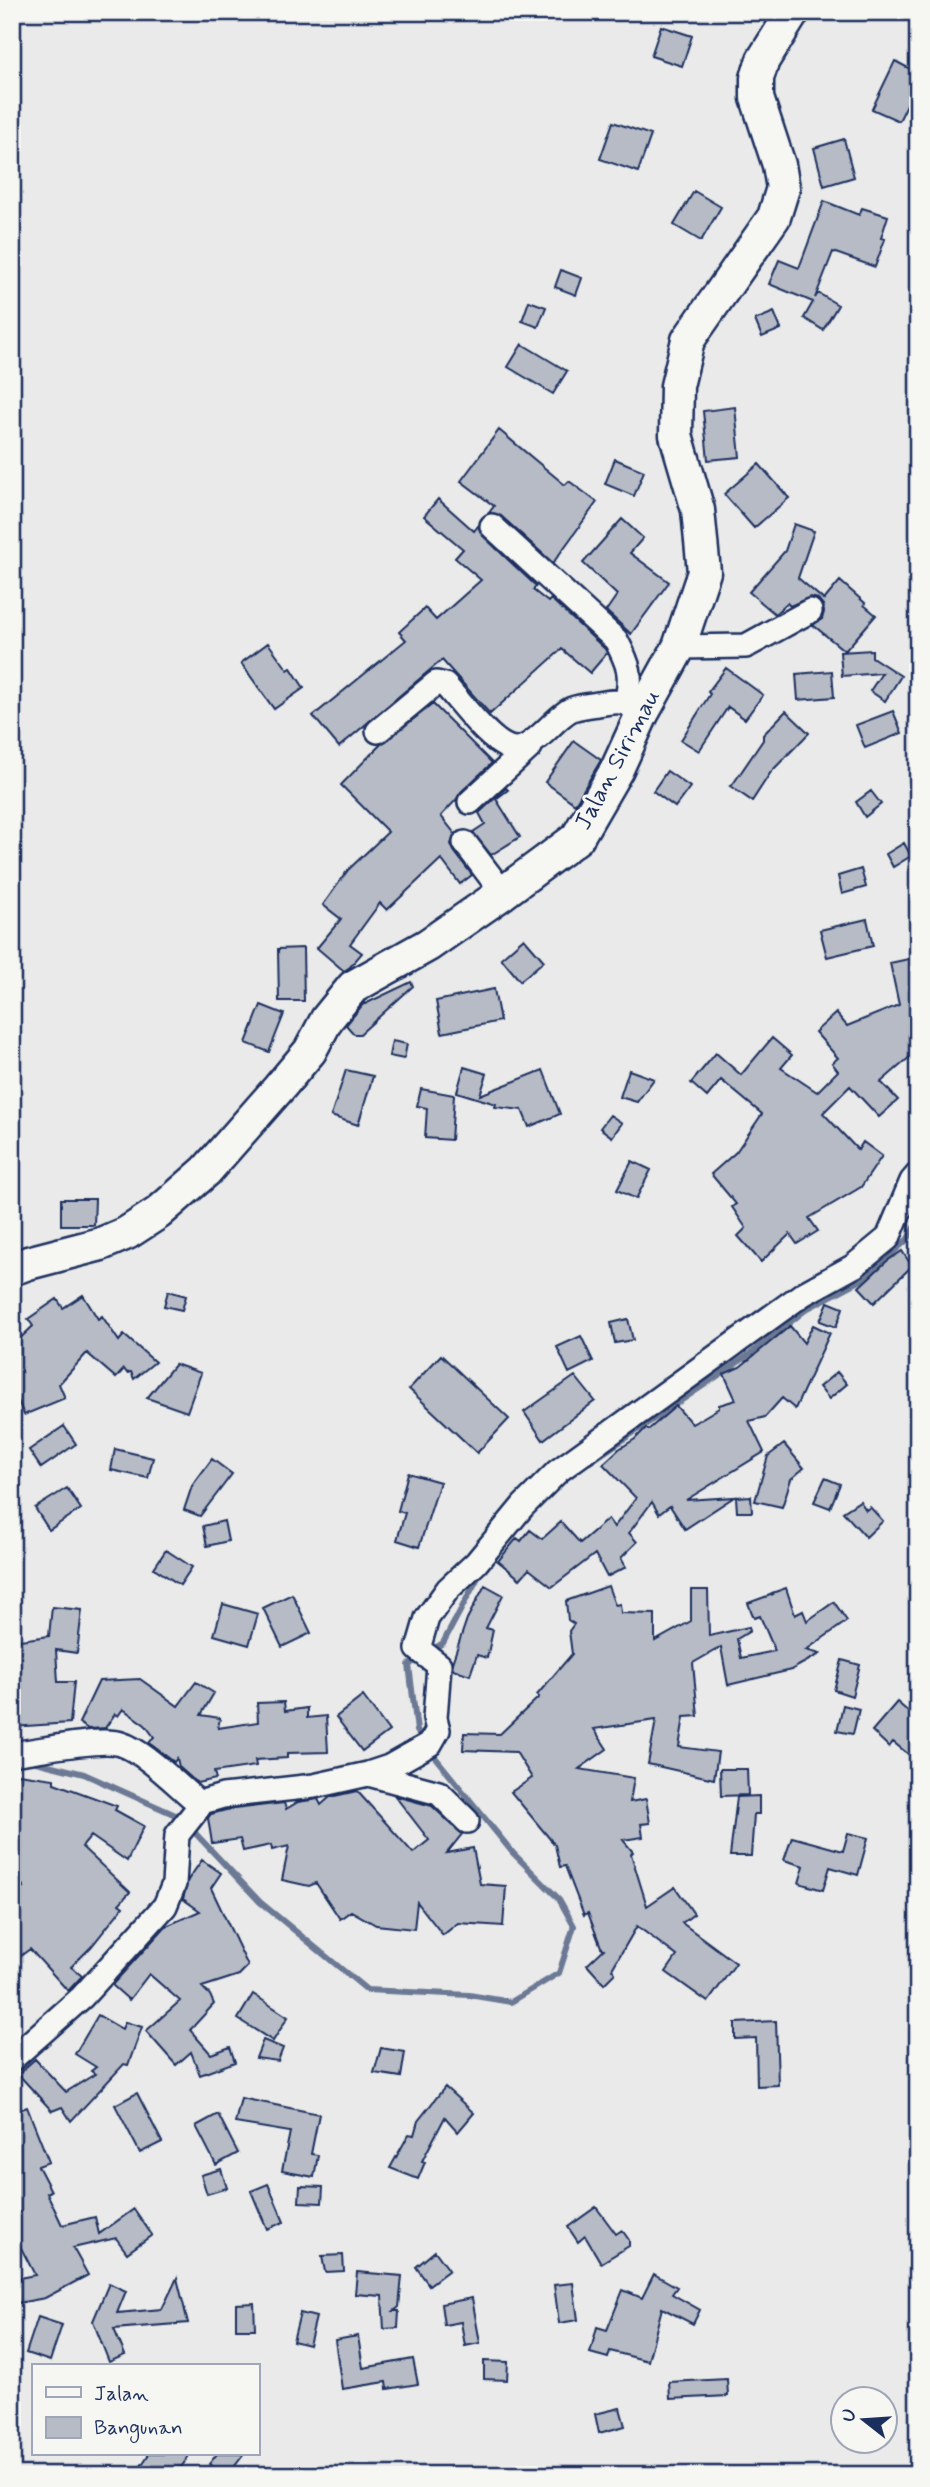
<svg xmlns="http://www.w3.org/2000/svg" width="930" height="2487" font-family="Mynerve,sans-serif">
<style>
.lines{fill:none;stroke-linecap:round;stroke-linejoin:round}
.stream{stroke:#6c7995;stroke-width:6}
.building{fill:#b6bbc6;stroke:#1b2f5e;stroke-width:2}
.minor-casing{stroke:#1b2f5e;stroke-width:28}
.secondary-casing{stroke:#1b2f5e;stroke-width:37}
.minor{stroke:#f6f6f2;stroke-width:23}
.secondary{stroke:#f6f6f2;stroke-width:32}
.labels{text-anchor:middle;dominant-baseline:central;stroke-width:6;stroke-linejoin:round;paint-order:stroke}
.street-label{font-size:24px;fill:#1b2f5e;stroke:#f6f6f2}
</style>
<rect width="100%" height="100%" fill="#e9eae9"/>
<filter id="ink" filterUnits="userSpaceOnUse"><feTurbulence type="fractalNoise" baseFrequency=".0143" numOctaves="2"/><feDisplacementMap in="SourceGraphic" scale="14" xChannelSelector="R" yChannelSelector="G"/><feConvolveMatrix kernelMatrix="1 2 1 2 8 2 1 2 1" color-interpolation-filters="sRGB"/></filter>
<g filter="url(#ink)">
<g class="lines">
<path class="stream" d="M590 1462 750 1354 808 1308 863 1279 908 1239 918 1220
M430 1651 443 1643 482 1570
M421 1657 409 1665 417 1731 424 1742
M28 1760 84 1774 180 1817 260 1902 367 1990 469 1995 511 2002 559 1973 574 1926 559 1899 513 1853 430 1751"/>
</g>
<path class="building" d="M661 26 692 36 682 66 651 56Z
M895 61 918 73V82L899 121 872 109Z
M613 122 651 135 638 172 600 159Z
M844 139 854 177 824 186 814 148Z
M694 191 721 207 701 241 674 225Z
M824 201 859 215 862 208 888 216 881 238 885 239 875 267 833 252 815 298 818 293 838 305 823 330 804 318 813 302 769 284 779 260 799 268Z
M561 270 582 278 576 295 555 287Z
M529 301 546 307 538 327 522 321Z
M774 312 781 329 762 337 755 320Z
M522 344 567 371 553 394 508 367Z
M735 407 740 457 708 460 703 411Z
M499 430 565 485 569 481 597 502 553 563 501 516 489 513 494 506 461 481Z
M615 459 644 471 634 496 605 484Z
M759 464 789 498 754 528 724 494Z
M438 499 474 531 478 526 483 536 536 586 533 590 548 602 551 599 605 649 607 653 590 673 562 649 490 714 442 660 339 747 313 716 406 640 399 632 425 608 436 620 481 580 455 558 463 549 424 516Z
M622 519 643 538 630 553 669 582 631 634 606 611 617 595 583 563Z
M794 524 814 531 798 578 824 600 840 581 865 603 864 605 876 615 845 651 813 625 822 619 824 612 823 605 818 599 810 597 790 606 787 603 775 614 749 592 785 551Z
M268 643 288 670 291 668 304 688 274 709 241 663Z
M872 650V657L901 676 885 701 870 691 882 673 842 676 840 652Z
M726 668 763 695 745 719 728 707 699 751 681 740 710 694 708 692Z
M832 671 834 697 798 700 796 674Z
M433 704 492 763 461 792 456 800 441 816 455 834 451 844 454 851 472 875 460 884 441 859 387 910 380 903 350 944 362 953 350 967 344 971 317 948 341 919 323 905 348 870 388 832 341 785 380 745Z
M786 711 809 733 771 772 752 801 730 786 733 784 763 740V735Z
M893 711 902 733 865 748 856 725Z
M574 741 601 760 575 804 545 782Z
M667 771 690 787 675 807 653 791Z
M506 788 508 790 496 799 520 837 491 855 473 832 485 824 479 813Z
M871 791 881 804 865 817 856 802Z
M904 843 911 856 893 867 886 854Z
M861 869 866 887 842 894 838 876Z
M867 919 873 946 827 957 820 930Z
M524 938 544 961 520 981 501 958Z
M303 948 304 1001H279L278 949Z
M918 957V1050L881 1082 898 1100 879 1117 850 1086 823 1113 858 1150 863 1142 882 1156 861 1187 809 1218 818 1231 797 1244 790 1234 761 1262 738 1236 746 1228 732 1207 736 1204 711 1174 736 1152 762 1114 721 1080 707 1097 691 1083 716 1053 741 1075 772 1038 792 1055 781 1068 817 1092 838 1071 832 1063 838 1058 815 1032 836 1013 847 1026 899 1005 890 963Z
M411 982 413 986 360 1034H354L346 1025 364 1003 365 1004Z
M494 989 500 1021 442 1033 436 1001Z
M261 1005 284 1014 269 1052 246 1043Z
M392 1041 407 1044 404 1059 389 1056Z
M464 1067 487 1074 480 1095 543 1070 560 1114 529 1127 522 1110 495 1107 496 1104 457 1092Z
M346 1070 373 1076 358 1125 331 1116Z
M629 1070 654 1079 637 1102 620 1097Z
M421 1089 454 1095 451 1140 425 1138 427 1108 417 1106Z
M610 1115 622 1123 612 1137 600 1128Z
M632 1161 651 1170 636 1199 617 1190Z
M61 1199H95L94 1225H61Z
M902 1251 912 1266 874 1303 859 1287 887 1261Z
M168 1291 186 1296 182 1310 164 1306Z
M83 1295 98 1319 102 1316 119 1341 124 1335 155 1362 134 1379 131 1372 127 1373 124 1369 116 1378 87 1353 59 1384 65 1398 24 1415 12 1387V1346L33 1326 28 1319 57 1299 63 1308Z
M828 1302 843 1308 836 1327 820 1321Z
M628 1319 633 1340 615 1343 611 1323Z
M813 1325 830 1333 795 1409 782 1398 765 1417 749 1421 764 1452 686 1500 734 1497 685 1529 670 1506 659 1514 652 1502 629 1533 637 1542 621 1558 626 1567 607 1577 595 1554 552 1587 529 1569 520 1579 498 1561 517 1538 521 1541 530 1530 542 1539 561 1522 580 1543 608 1519 614 1527 636 1498 603 1464 619 1449 635 1439 646 1428 648 1430 676 1406 692 1424 719 1408V1405L736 1400 724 1374 740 1367 790 1326 804 1343Z
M581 1336 593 1361 569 1373 557 1347Z
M441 1355 509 1419 477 1453 409 1389Z
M175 1364 201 1373 187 1412 147 1398Z
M837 1372 847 1384 829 1399 819 1387Z
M575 1376 595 1401 543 1440 524 1412Z
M64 1426 76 1444 41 1468 29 1450Z
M784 1444 804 1468 791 1479 782 1507 755 1501 768 1456Z
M115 1449 153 1458 148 1478 111 1470Z
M212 1459 232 1474 200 1516 184 1510 192 1486Z
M408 1473 440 1482 419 1547 397 1540 405 1513 398 1511Z
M825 1478 840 1484 830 1508 814 1502Z
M67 1488 81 1509 49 1530 35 1508Z
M751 1496 752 1512H737L736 1497Z
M860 1501 866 1510 870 1507 883 1521 866 1537 843 1512Z
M224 1521 228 1541 207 1546 203 1526Z
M166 1550 192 1567 180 1585 154 1568Z
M485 1585 503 1595 486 1628 493 1630 487 1658 477 1655 470 1675 453 1669 452 1663 467 1619Z
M608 1586 615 1605 620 1604 621 1613 655 1614V1641L691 1621V1590H708L709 1636 749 1627 750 1631 737 1639 741 1658 775 1651 760 1616 754 1618 748 1603 773 1594 772 1593 786 1588 795 1615 803 1611 807 1621 834 1602 847 1621 806 1650 820 1654 791 1670 728 1685 721 1647 693 1663 698 1716 684 1717 679 1747 718 1752 714 1779 648 1764 656 1720 594 1729 607 1749 579 1769 634 1778 630 1802 646 1799 650 1823 641 1824 643 1837 623 1840 633 1852 631 1854 647 1906 675 1887 694 1914 682 1923 736 1963 708 2002 666 1972 677 1956 637 1926 612 1969 615 1973 604 1984 587 1965 604 1949 601 1947 588 1913 584 1915 565 1866 560 1867 555 1845 511 1792 532 1778 516 1752 463 1750 464 1733 500 1734 539 1697 537 1695 572 1654 569 1631 574 1624 568 1620 566 1601Z
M292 1594 311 1633 282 1647 263 1608Z
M223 1604 258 1614 249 1645 214 1635Z
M52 1607 82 1610 77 1653 56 1650 58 1682H74L70 1723 12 1727V1641L49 1636Z
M842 1660 860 1665 852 1696 834 1690Z
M140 1679 178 1706 196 1682 214 1693 201 1715 220 1718 218 1728 258 1722 257 1703 284 1702 285 1711 307 1708V1718L326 1716 328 1752 287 1753V1758L255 1760 256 1766 214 1772 216 1779 197 1783 179 1767 177 1758 174 1762 149 1743 154 1737 145 1725 123 1709 118 1716 115 1714 105 1728 88 1729 79 1723 99 1681Z
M363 1696 389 1731 362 1751 336 1717Z
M897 1702 918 1720V1762L893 1742 889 1747 872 1731Z
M843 1705 859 1709 853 1734 837 1731Z
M720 1769H747L748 1795 721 1796Z
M18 1774 54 1779V1783L117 1806 115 1810 144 1826 127 1861 91 1836 82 1847 130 1892 119 1904 123 1907 91 1947 71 1967 82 1976 68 1991 30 1949 12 1962V1896L24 1887 12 1873V1794L15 1795Z
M357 1791 413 1853 429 1840 395 1796 432 1806 462 1834 447 1853 473 1848 480 1884 506 1886 503 1926 458 1923 443 1935 417 1902 414 1929 376 1925 351 1911 340 1919 316 1883 309 1886 282 1880 289 1846 272 1850 271 1845 243 1851 240 1839 212 1843 208 1818 211 1814 226 1810 284 1803 286 1809 298 1802 318 1799 321 1805 330 1797Z
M759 1796V1814H754L751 1856H730L737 1797Z
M848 1833 868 1838 858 1875 830 1867 823 1890 799 1883 804 1866 784 1860 792 1837 843 1851Z
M202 1860 221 1873 211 1888 248 1966 239 1975 202 1987 210 1995 214 2004 190 2030 211 2054 230 2047 235 2062 200 2075 191 2052 176 2065 146 2031 180 2001 149 1974 129 2000 112 1985 166 1926 200 1911 183 1899 188 1880Z
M253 1994 288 2017 273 2041 238 2019Z
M98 2015 122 2029 125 2022 142 2027 128 2065 124 2064 71 2121 62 2107 52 2111 18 2074 35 2059 66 2092 95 2074 91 2071 96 2067 75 2054Z
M776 2021 778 2085 757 2086 756 2038 735 2039V2023Z
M263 2040 283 2048 278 2061 256 2058Z
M381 2048 405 2052 401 2077 374 2073Z
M445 2087 474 2113 458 2132 445 2117 422 2161 425 2162 418 2179 390 2168 409 2134 414 2135 418 2121Z
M137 2093 162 2142 140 2153 115 2105Z
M241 2098 319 2114 311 2154 318 2155 314 2177 282 2171 290 2132 235 2123Z
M27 2107 49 2162 38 2166 51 2191 47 2193 62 2225 95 2217 99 2234 134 2209 152 2235 127 2253 116 2238 73 2248 88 2275 45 2298 18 2303 14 2279 35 2275 18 2242 12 2245V2215L18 2212 12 2202V2113Z
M218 2114 238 2153 216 2165 196 2126Z
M221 2169 227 2188 207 2194 201 2175Z
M268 2184 284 2222 267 2229 251 2191Z
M300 2186 323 2187 322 2203 299 2202Z
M596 2207 616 2234 622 2230 629 2240V2246L601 2263 585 2236 578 2242 568 2227Z
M435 2251 449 2270 429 2285 416 2267Z
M343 2255 344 2271 325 2272 322 2256Z
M357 2272 402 2276 399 2307 394 2311H399L398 2328 384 2329 382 2296 355 2294Z
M654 2274 677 2287 672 2294 700 2310 693 2324 662 2308 648 2361 610 2351 608 2358 590 2353 597 2327 607 2330 623 2290 642 2298Z
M177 2278 188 2323 114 2329 125 2355 109 2362 93 2321 109 2283 126 2291 117 2313 162 2309Z
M573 2283 578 2320 559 2323 554 2285Z
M472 2298 480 2343 465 2346 461 2322 444 2325 441 2304Z
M254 2303 255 2329H236V2304Z
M300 2313 316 2317 309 2345 293 2341Z
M38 2317 62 2325 50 2361 26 2353Z
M358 2336 363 2368 413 2359 418 2384 387 2389 386 2382 342 2389 335 2340Z
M484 2361 508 2362 507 2380 484 2379Z
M727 2379 728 2396 670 2399 669 2382Z
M620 2408 625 2426 599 2433 595 2414Z
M149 2454H190L176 2475H135Z
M217 2454H244L228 2475H224L209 2464Z"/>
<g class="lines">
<g class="minor-casing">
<path id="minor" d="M492 526 616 640C629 665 633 675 626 702
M679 647 746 646 810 611
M378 731 436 683 445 685C460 701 493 748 515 749 534 750 554 717 572 709 580 706 590 705 598 704 621 700 624 700 642 714
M470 802 530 747H526
M465 843 503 893
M12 1754C36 1751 101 1737 121 1744 144 1751 179 1787 199 1803
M368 1774 439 1793 467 1821
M12 2059 82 1997 165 1906 174 1884 177 1835 199 1807V1803L223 1796 314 1786 368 1774 389 1767 430 1744 438 1730 435 1718 439 1665 418 1649 427 1618 448 1589 476 1563 523 1506 558 1471 803 1294 854 1266 888 1238 912 1181 918 1174"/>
</g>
<g class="secondary-casing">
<path id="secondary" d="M12 1269 28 1263 101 1244 127 1233 158 1213 206 1171 279 1088 310 1051 327 1019 353 987 428 945 503 893 577 838 617 769 642 714 679 647 704 572 698 510 676 435 677 386 688 340 774 217 783 188 779 165 757 98V78L763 60 793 12"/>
</g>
<use href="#minor" class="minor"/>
<use href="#secondary" class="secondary"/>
</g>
</g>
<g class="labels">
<g class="street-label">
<text transform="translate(618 760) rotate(-62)">Jalan Sirimau</text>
</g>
</g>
<rect width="930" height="2487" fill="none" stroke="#f6f6f2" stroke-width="42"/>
<rect x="21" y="21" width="888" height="2445" fill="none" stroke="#1b2f5e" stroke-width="2.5" filter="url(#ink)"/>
<rect x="32" y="2364" width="228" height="91" fill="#f6f6f2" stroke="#9ea6b7" stroke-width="2"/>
<rect x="46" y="2387" width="35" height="10" fill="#f6f6f2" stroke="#9ea6b7" stroke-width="2"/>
<text x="94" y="2400" font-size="21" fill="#1b2f5e">Jalan</text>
<rect x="46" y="2417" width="35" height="21" fill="#b6bbc6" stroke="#9ea6b7" stroke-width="2"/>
<text x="94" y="2434" font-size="21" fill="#1b2f5e">Bangunan</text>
<g transform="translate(864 2420) rotate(287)"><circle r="33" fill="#f6f6f2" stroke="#9ea6b7" stroke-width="2"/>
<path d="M0-5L12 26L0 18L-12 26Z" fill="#1b2f5e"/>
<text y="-10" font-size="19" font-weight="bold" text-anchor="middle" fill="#1b2f5e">U</text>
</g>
</svg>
